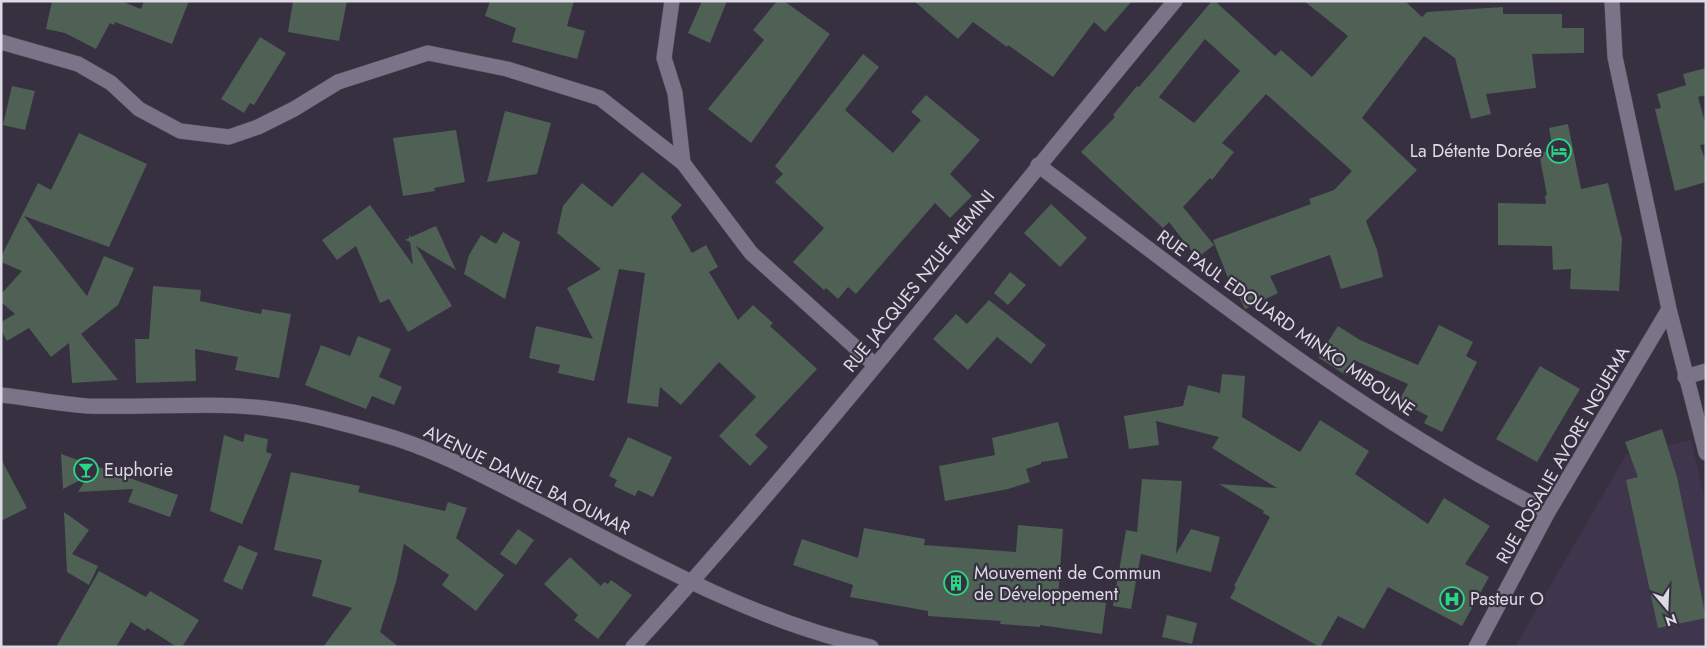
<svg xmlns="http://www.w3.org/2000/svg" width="1707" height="648" font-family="Jost,sans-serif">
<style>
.built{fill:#3f364d}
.building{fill:#4e6154;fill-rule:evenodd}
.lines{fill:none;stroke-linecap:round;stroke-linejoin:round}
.street-casing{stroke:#544e5d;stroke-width:16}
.secondary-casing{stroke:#544e5d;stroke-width:16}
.street{stroke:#7b7488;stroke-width:15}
.secondary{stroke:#7b7488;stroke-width:15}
.labels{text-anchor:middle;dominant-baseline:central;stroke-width:4.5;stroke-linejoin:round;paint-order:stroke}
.poi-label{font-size:18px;fill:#dedae5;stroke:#363041;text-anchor:start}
.street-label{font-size:18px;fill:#dedae5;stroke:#363041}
</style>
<rect width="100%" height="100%" fill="#363041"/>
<path class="built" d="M1691 440 1706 505V647H1515L1626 455Z"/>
<path class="building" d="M52 1H121L141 9 144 1H189L172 44 115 22 114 25 110 23 96 49 65 33 46 29Z
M293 1H347L339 41 288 32Z
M490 1H574L567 26 585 31 577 59 512 42 516 28 485 16Z
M702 1H727L710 43 688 33Z
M777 1H784L830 34 751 143 708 109 764 40 753 30Z
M914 1H1132L1105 32 1094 22 1053 77 1008 45 1007 47 973 22 958 39Z
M1212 1H1215L1275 56 1281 50 1312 77 1348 36 1304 1H1405L1422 17 1427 12 1503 7V14H1562V28H1584V53L1532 54 1536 88 1486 94 1491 114 1471 119 1455 58 1424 36 1362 118 1417 170 1366 221 1377 250 1383 277 1341 289 1330 255 1270 276 1278 293 1245 309 1232 282 1230 283 1213 240 1311 204 1309 199 1334 190 1352 171 1266 94 1222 143 1234 152 1212 180 1210 178 1183 207 1214 245 1197 258 1169 222 1163 228 1081 152 1115 117 1113 115 1137 86 1139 87ZM1205 39 1240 71 1194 123 1159 97Z
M260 37 286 53 254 105 250 103 244 113 221 99Z
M863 54 879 67 845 110 893 153 921 120 911 112 926 95 980 140 950 174 972 196 950 218 935 203 856 294 848 287 838 299 826 288 824 290 793 262 824 228 775 182 783 174 775 166Z
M1706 68V95L1698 97 1706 126V144L1700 145 1706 163V182L1675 191 1655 109 1661 108 1657 94 1686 85 1683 74Z
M12 86 35 91 25 130 3 125Z
M505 111 551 123 537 174 487 182Z
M1568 124 1581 189 1608 183 1622 239 1619 291 1570 289 1571 269 1553 270 1552 246 1498 245V203L1546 204 1545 196 1547 195 1539 153 1553 150 1549 128Z
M456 130 465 182 434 188 435 191 403 196 393 138Z
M79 133 147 164 109 247 24 216 87 296 104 256 134 268 118 305 81 334 118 380 72 383 69 343 51 357 29 328 7 341 1 330V322L15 314 1 302V294L22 271 1 262V257L38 183 51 190Z
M642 172 682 205 671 217 692 253 706 245 718 267 709 272 738 320 753 305 773 323 770 326 817 369 755 435 768 447 750 466 719 436 756 397 719 362 681 405 660 387 658 407 627 403 645 273 619 269 594 381 558 373 560 365 529 358 536 326 593 339 567 288 601 269 557 233 563 206 582 183 612 207Z
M1051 204 1087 238 1060 267 1024 233Z
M370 205 413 265 410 242 405 240 409 238V235L411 237 436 226 456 270 416 246 452 306 408 332 389 299 380 303 356 246 337 260 322 240Z
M503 232 520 242 505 299 464 274 469 255 481 235 496 244Z
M1010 272 1026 285 1008 305 994 293Z
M153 286 201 290 200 301 261 314 262 309 291 314 279 378 235 370 238 357 195 349 196 381 136 383 135 339H149Z
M989 300 1046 345 1031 364 997 337 968 370 933 339 956 314 967 324Z
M1439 325 1473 342 1466 356 1477 362 1442 432 1424 423 1428 416 1399 401 1408 384 1356 361 1347 376 1318 357 1338 326 1360 340 1418 365Z
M358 336 391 349 379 377 402 387 394 405 372 396 366 409 305 385 321 345 350 356Z
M1540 366 1580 389 1537 462 1496 439Z
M1222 374 1245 376 1242 417 1300 452 1320 420 1369 451 1355 474 1428 524 1444 498 1490 526 1465 564 1489 577 1462 626 1388 587 1364 629 1338 616 1320 647 1230 598 1236 587 1234 586 1270 517 1263 513 1264 511 1219 484 1277 488 1212 448 1219 437 1156 421 1159 445 1129 449 1124 416 1183 406 1188 385 1220 393Z
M1058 422 1068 458 1041 462V464L1026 469 1030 482 1008 489 945 501 939 466 995 455 992 438Z
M1662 429 1677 477 1706 618 1658 628 1626 480 1638 477 1625 442Z
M245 434 268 439 266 452 272 454 242 524 210 511 224 435 243 442Z
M628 437 672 457 653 497 638 490 635 496 614 486 617 480 609 476Z
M61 454 178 495 170 517 128 502 133 489 78 492 88 476 63 489Z
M1 459 27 508 1 521Z
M291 472 360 486 358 492 445 511 448 502 467 508 456 538 504 575 476 611 442 585 449 575 404 544 396 582 380 632 399 647H323L352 608 312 596 322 560 274 550Z
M1142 479 1182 481 1176 554 1191 529 1220 537 1211 572 1141 554 1131 609 1113 606 1126 530 1137 532Z
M64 512 89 530 72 554 98 566 89 585 67 572Z
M1018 525 1063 529 1058 597 1106 603 1102 634 1040 625V627L1000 624 1001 621 928 616V611L850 597 853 585 793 565 802 539 858 558 864 528 925 539 924 545 1016 552Z
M518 529 534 540 516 565 500 554Z
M239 545 258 553 242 590 223 581Z
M570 557 601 586 604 582 608 584 611 580 632 595 598 639 574 620 578 615 544 584Z
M99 571 146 597 150 591 199 620 182 647H177L147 628 145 631 131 622 116 647H56Z
M1167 615 1197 623 1192 644 1162 637Z"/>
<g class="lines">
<g class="street-casing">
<path id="street" d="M672 1 664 58 675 93 683 163
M1 42 78 64 111 83 139 109 180 131 229 137 258 127 294 109 338 82 428 53 507 69 600 98 683 163 751 253 875 365
M1038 165C1202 289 1364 419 1548 512
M1685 377 1706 371
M633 647C822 439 995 217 1175 1"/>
</g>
<g class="secondary-casing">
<path id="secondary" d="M1612 1 1615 57 1669 309 1706 453
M1 395C30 398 59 404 88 406 147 408 206 402 264 408 303 412 343 423 381 434 436 449 487 478 537 503 645 559 751 620 871 647
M1476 647 1548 512 1669 309"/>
</g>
<use href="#street" class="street"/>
<use href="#secondary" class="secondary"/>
</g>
<defs>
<g id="hotel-ring" transform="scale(1.25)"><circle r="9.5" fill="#363041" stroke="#27d885" stroke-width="1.5"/><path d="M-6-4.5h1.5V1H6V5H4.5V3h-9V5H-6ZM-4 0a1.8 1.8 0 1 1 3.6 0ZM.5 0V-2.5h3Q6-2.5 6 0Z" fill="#27d885"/></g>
<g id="bar-ring" transform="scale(1.25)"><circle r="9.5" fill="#363041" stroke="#27d885" stroke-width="1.5"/><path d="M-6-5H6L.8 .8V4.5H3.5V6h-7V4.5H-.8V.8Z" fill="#27d885"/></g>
<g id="building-ring" transform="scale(1.25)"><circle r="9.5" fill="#363041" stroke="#27d885" stroke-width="1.5"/><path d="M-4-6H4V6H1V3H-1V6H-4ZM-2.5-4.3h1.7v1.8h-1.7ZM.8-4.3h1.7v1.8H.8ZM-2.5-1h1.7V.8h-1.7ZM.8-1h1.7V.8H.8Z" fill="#27d885"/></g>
<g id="hospital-ring" transform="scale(1.25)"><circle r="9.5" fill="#363041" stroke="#27d885" stroke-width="1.5"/><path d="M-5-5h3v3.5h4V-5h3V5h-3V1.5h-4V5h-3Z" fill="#27d885"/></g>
</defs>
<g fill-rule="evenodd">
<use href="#hotel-ring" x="1559" y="151"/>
<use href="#bar-ring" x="86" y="470"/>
<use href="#building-ring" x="956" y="583"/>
<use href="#hospital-ring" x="1452" y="599"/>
</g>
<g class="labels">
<g class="poi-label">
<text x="1542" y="151" text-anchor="end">La Détente Dorée</text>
<text x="104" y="470">Euphorie</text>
<text x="974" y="573">Mouvement de Commun<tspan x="974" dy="21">de Développement</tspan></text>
<text x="1470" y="599">Pasteur O</text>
</g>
<g class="street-label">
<text transform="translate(919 281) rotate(-51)">RUE JACQUES NZUE MEMINI</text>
<text transform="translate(1286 323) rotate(35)">RUE PAUL EDOUARD MINKO MIBOUNE</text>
<text transform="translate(1563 455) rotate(-60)">RUE ROSALIE AVORE NGUEMA</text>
<text transform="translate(527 480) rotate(26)">AVENUE DANIEL BA OUMAR</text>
</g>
</g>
<rect width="1707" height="648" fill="none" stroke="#dedae5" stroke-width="5"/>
<g transform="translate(1667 608) rotate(161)" stroke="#363041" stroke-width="4" paint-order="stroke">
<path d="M0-4L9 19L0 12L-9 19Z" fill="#dedae5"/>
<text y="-8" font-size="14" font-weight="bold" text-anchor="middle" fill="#dedae5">N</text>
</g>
</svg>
